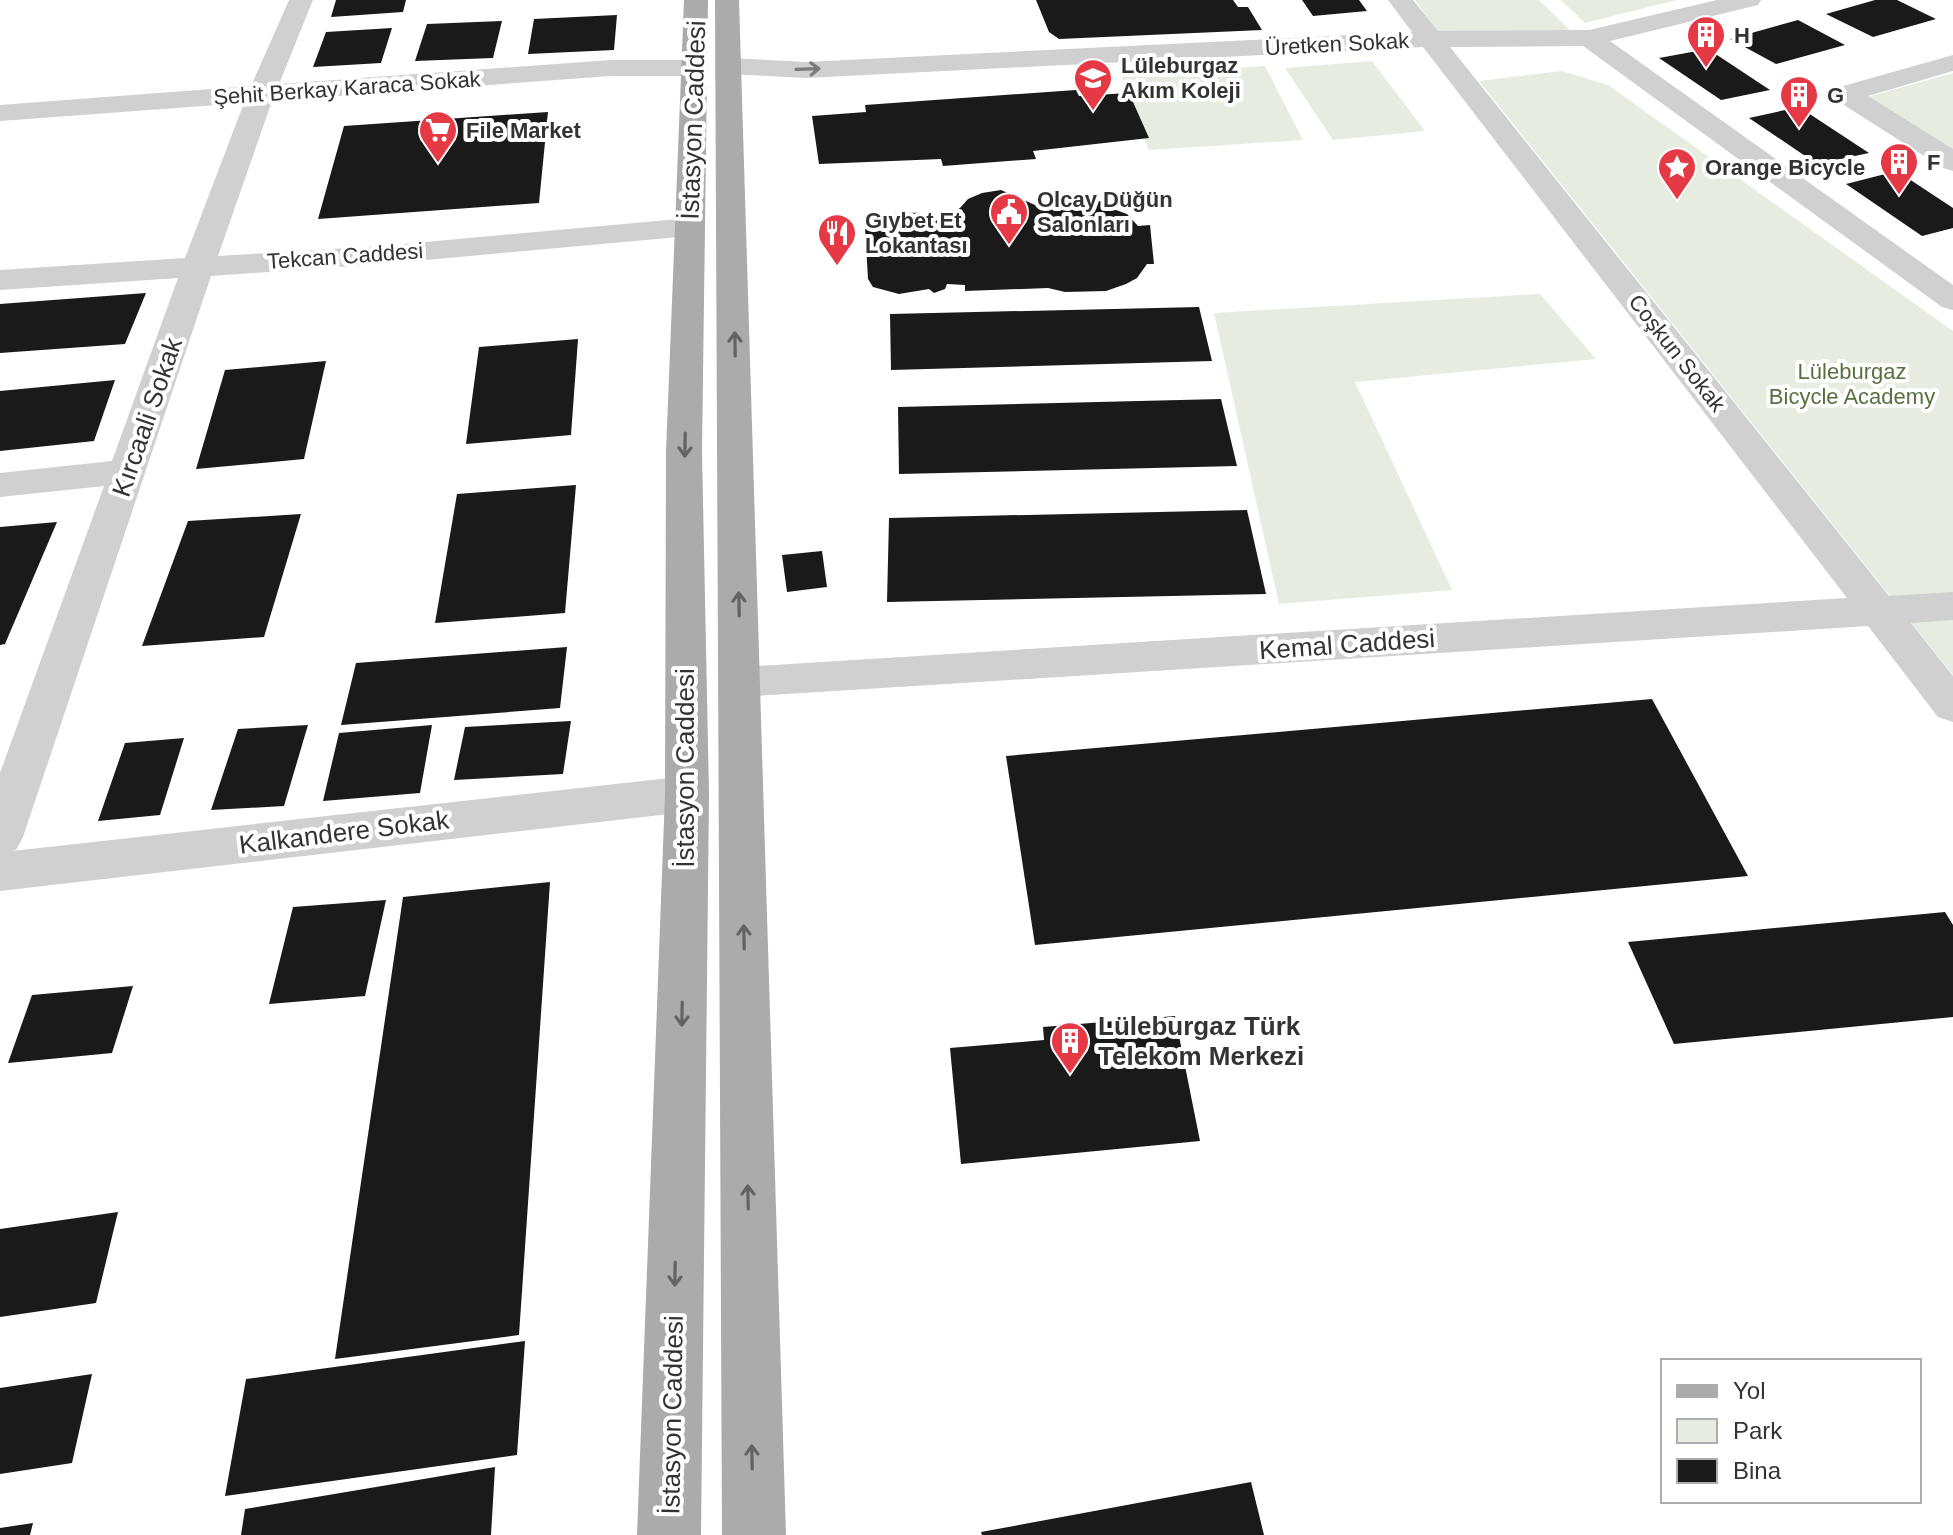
<svg xmlns="http://www.w3.org/2000/svg" width="1953" height="1535" font-family="Arial,sans-serif">
<style>
.green{fill:#e6ecdf}
.building{fill:#1a1a1a}
.lines{fill:none;stroke-linecap:round;stroke-linejoin:round}
.minor{fill:#d0d0d0;fill-rule:evenodd}
.major{fill:#ababab;fill-rule:evenodd}
.oneway{stroke:#7a7a7a}
.oneway2{stroke:#636363}
.labels{text-anchor:middle;dominant-baseline:central;stroke-width:8;stroke-linejoin:round;paint-order:stroke}
.far-poi-label{font-size:22px;font-weight:bold;fill:#333;stroke:#fff;text-anchor:start}
.far-street-label{font-size:22px;fill:#333;stroke:#fff}
.far-park-label{font-size:22px;fill:#56703f;stroke:#fff}
.street-label{font-size:26px;fill:#333;stroke:#fff}
.poi-label{font-size:26px;font-weight:bold;fill:#333;stroke:#fff;text-anchor:start}
</style>
<rect width="100%" height="100%" fill="#fff"/>
<path class="green" d="M1415 0H1539L1579 39 1438 32Z
M1561 0H1677L1585 23Z
M1372 61 1425 131 1333 140 1285 68Z
M1265 66 1303 140 1149 150 1121 75Z
M1562 71 1608 85 1953 331V675L1479 81Z
M1953 73V154L1864 98Z
M1540 294 1596 359 1355 382 1452 590 1279 604 1214 313Z"/>
<path class="building" d="M336 0H406L403 12 331 17Z
M1036 0H1233L1238 7H1248L1262 30 1059 39 1049 32Z
M1302 0H1359L1367 11 1313 16Z
M1875 0H1897L1936 19 1873 37 1826 14Z
M617 15 614 50 528 54 534 19Z
M1798 20 1845 45 1776 64 1730 39Z
M502 21 493 58 415 61 427 24Z
M392 28 381 63 313 67 326 32Z
M1708 49 1770 90 1721 100 1659 58Z
M1076 90 1079 96 1129 93 1149 138 1033 151 1036 159 943 166 941 159 819 164 812 116 866 112 865 105Z
M1799 107 1869 153 1817 164 1749 118Z
M548 112 539 203 318 219 344 126Z
M1897 171 1953 208V228L1922 236 1846 184Z
M1001 190 1035 205 1080 199 1107 202 1105 206 1127 214 1138 226 1150 225 1154 264H1147L1137 278 1126 284 1106 291 1065 292 1048 288 965 291V285L947 284 945 289 934 293 929 289 899 294 873 287 868 279 865 228 872 219 898 212 919 213 939 221 960 208 968 199 982 193Z
M146 293 125 344 0 353V304Z
M1199 307 1212 361 891 370 890 314Z
M578 339 571 435 466 444 479 347Z
M326 361 304 459 196 469 225 370Z
M115 380 94 441 0 451V391Z
M1221 399 1237 466 899 474 898 407Z
M576 485 565 613 435 623 457 494Z
M1247 510 1266 594 887 602 889 518Z
M301 514 264 637 142 646 188 521Z
M57 522 5 644 0 645V527Z
M822 551 827 587 787 592 782 555Z
M567 647 560 708 341 725 356 663Z
M1652 699 1748 876 1035 945 1006 756Z
M571 721 563 774 454 780 465 727Z
M308 725 284 806 211 810 238 729Z
M432 725 420 793 323 801 339 733Z
M184 738 160 815 98 821 125 743Z
M550 882 519 1335 335 1359 403 897Z
M386 900 365 996 269 1004 293 907Z
M1945 912 1953 925V1017L1674 1044 1628 942Z
M133 986 112 1053 8 1063 32 995Z
M1175 1016 1200 1141 961 1164 950 1048 1044 1040 1043 1027Z
M118 1212 96 1303 0 1317V1229Z
M525 1341 517 1455 225 1496 246 1379Z
M92 1374 72 1463 0 1474V1388Z
M495 1467 491 1535H241L245 1509Z
M1251 1482 1264 1535H982L981 1532Z
M33 1523 30 1535H0V1528Z"/>
<g class="lines">
<path class="minor" d="M289 0H313L279 84 611 60H694L703 62 707 68 703 74 694 76H611L272 101 218 256 382 246 690 218 701 221 705 227 701 233 690 236 382 264 211 276 23 837 16 850 12 851 687 776 703 782 709 794 703 806 687 812 0 891V773L104 486 0 497V473L112 461 178 278 0 290V270L185 258 244 103 0 121V105L251 86Z
M1388 0H1413L1438 31 1589 30 1717 0H1761L1758 5 1610 41 1953 285V310L1942 307 1583 46 1450 47 1889 596 1953 592V620L1911 623 1953 676V722L1938 717 1868 626 740 697 725 693 719 682 725 671 740 667 1847 598 1423 47 806 78 730 74 721 72 717 66 721 60 730 58 806 62 1412 32Z
M1953 55V71L1868 96 1953 149V171L1943 168 1836 100 1832 94 1836 88Z"/>
<path class="major" d="M684 0H708L702 452 709 794 701 1535H637L665 794 666 452Z
M715 0H739L786 1535H722Z"/>
</g>
<defs><path id="oneway-shaft" d="M-6 0H5M1.5-3L5.5 0L1.5 3" fill="none" stroke-width="1.6" stroke-linecap="round" stroke-linejoin="round" transform="scale(2)"/></defs>
<use class="oneway" href="#oneway-shaft" transform="translate(808 69) rotate(-2)"/>
<g class="oneway2">
<use href="#oneway-shaft" transform="translate(735 344) rotate(-91)"/>
<use href="#oneway-shaft" transform="translate(685 445) rotate(91)"/>
<use href="#oneway-shaft" transform="translate(739 604) rotate(-91)"/>
<use href="#oneway-shaft" transform="translate(744 937) rotate(-91)"/>
<use href="#oneway-shaft" transform="translate(682 1014) rotate(91)"/>
<use href="#oneway-shaft" transform="translate(748 1197) rotate(-91)"/>
<use href="#oneway-shaft" transform="translate(675 1274) rotate(91)"/>
<use href="#oneway-shaft" transform="translate(752 1457) rotate(-91)"/>
</g>
<defs>
<g id="building-pin" transform="scale(2)"><path d="M0 17L-7.5 6A9.5 9.5 0 1 1 7.5 6Z" fill="#e63946" stroke="#fff"/><path d="M-4-6H4V6H1V3H-1V6H-4ZM-2.5-4.3h1.7v1.8h-1.7ZM.8-4.3h1.7v1.8H.8ZM-2.5-1h1.7V.8h-1.7ZM.8-1h1.7V.8H.8Z" fill="#fff"/></g>
<g id="school-pin" transform="scale(2)"><path d="M0 17L-7.5 6A9.5 9.5 0 1 1 7.5 6Z" fill="#e63946" stroke="#fff"/><path d="M0-5L7-2L0 1L-7-2ZM-4 1L0 2.5L4 1V4Q0 6-4 4Z" fill="#fff"/></g>
<g id="supermarket-pin" transform="scale(2)"><path d="M0 17L-7.5 6A9.5 9.5 0 1 1 7.5 6Z" fill="#e63946" stroke="#fff"/><path d="M-6-5.5h2.5l.6 2H6L4.5 2H-2.5L-4.4-4H-6ZM-1.5 3.2a1.3 1.3 0 1 0 .1 0ZM3 3.2a1.3 1.3 0 1 0 .1 0Z" fill="#fff"/></g>
<g id="sight-pin" transform="scale(2)"><path d="M0 17L-7.5 6A9.5 9.5 0 1 1 7.5 6Z" fill="#e63946" stroke="#fff"/><path d="M0-6L1.8-2.2L6-1.7L2.9 1.2L3.7 5.4L0 3.3L-3.7 5.4L-2.9 1.2L-6-1.7L-1.8-2.2Z" fill="#fff"/></g>
<g id="civic-pin" transform="scale(2)"><path d="M0 17L-7.5 6A9.5 9.5 0 1 1 7.5 6Z" fill="#e63946" stroke="#fff"/><path d="M-.6-6.5H3V-4.5H.6V-3L4-1V1h2V6H-6V1h2V-1L-.6-3ZM-1.2 2.5V6h2.4V2.5Z" fill="#fff"/></g>
<g id="restaurant-pin" transform="scale(2)"><path d="M0 17L-7.5 6A9.5 9.5 0 1 1 7.5 6Z" fill="#e63946" stroke="#fff"/><path d="M-5-6h1v4h1v-4h1v4h1v-4h1v5L-1.5 .5V6h-2V.5L-5-1ZM5-6V6H3V1.5H1.5Q1.5-4 5-6Z" fill="#fff"/></g>
</defs>
<g fill-rule="evenodd">
<use href="#building-pin" x="1706" y="35"/>
<use href="#school-pin" x="1093" y="78"/>
<use href="#building-pin" x="1799" y="95"/>
<use href="#supermarket-pin" x="438" y="130"/>
<use href="#building-pin" x="1899" y="162"/>
<use href="#sight-pin" x="1677" y="167"/>
<use href="#civic-pin" x="1009" y="212"/>
<use href="#restaurant-pin" x="837" y="233"/>
<use href="#building-pin" x="1070" y="1041"/>
</g>
<g class="labels">
<g class="far-poi-label">
<text x="1734" y="35">H</text>
<text x="1121" y="65">Lüleburgaz<tspan x="1121" dy="25">Akım Koleji</tspan></text>
<text x="1827" y="95">G</text>
<text x="466" y="130">File Market</text>
<text x="1927" y="162">F</text>
<text x="1705" y="167">Orange Bicycle</text>
<text x="1037" y="199">Olcay Düğün<tspan x="1037" dy="25">Salonları</tspan></text>
<text x="865" y="220">Gıybet Et<tspan x="865" dy="25">Lokantası</tspan></text>
</g>
<g class="far-street-label">
<text transform="translate(1337 44) rotate(-3)">Üretken Sokak</text>
<text transform="translate(347 88) rotate(-4)">Şehit Berkay Karaca Sokak</text>
<text transform="translate(345 256) rotate(-4)">Tekcan Caddesi</text>
<text transform="translate(1677 353) rotate(52)">Coşkun Sokak</text>
</g>
<g class="far-park-label">
<text x="1852" y="371">Lüleburgaz<tspan x="1852" dy="25">Bicycle Academy</tspan></text>
</g>
<g class="street-label">
<text transform="translate(693 120) rotate(-88)">İstasyon Caddesi</text>
<text transform="translate(147 417) rotate(-71)">Kırcaali Sokak</text>
<text transform="translate(1347 644) rotate(-4)">Kemal Caddesi</text>
<text transform="translate(685 768) rotate(-90)">İstasyon Caddesi</text>
<text transform="translate(344 832) rotate(-7)">Kalkandere Sokak</text>
<text transform="translate(672 1415) rotate(-89)">İstasyon Caddesi</text>
</g>
<g class="poi-label">
<text x="1098" y="1026">Lüleburgaz Türk<tspan x="1098" dy="30">Telekom Merkezi</tspan></text>
</g>
</g>
<rect x="1661" y="1359" width="260" height="144" fill="#ffffff" stroke="#adadad" stroke-width="2"/>
<rect x="1677" y="1385" width="40" height="12" fill="#ababab" stroke="#adadad" stroke-width="2"/>
<text x="1733" y="1399" font-size="24" fill="#333333">Yol</text>
<rect x="1677" y="1419" width="40" height="24" fill="#e6ecdf" stroke="#adadad" stroke-width="2"/>
<text x="1733" y="1439" font-size="24" fill="#333333">Park</text>
<rect x="1677" y="1459" width="40" height="24" fill="#1a1a1a" stroke="#adadad" stroke-width="2"/>
<text x="1733" y="1479" font-size="24" fill="#333333">Bina</text>
</svg>
